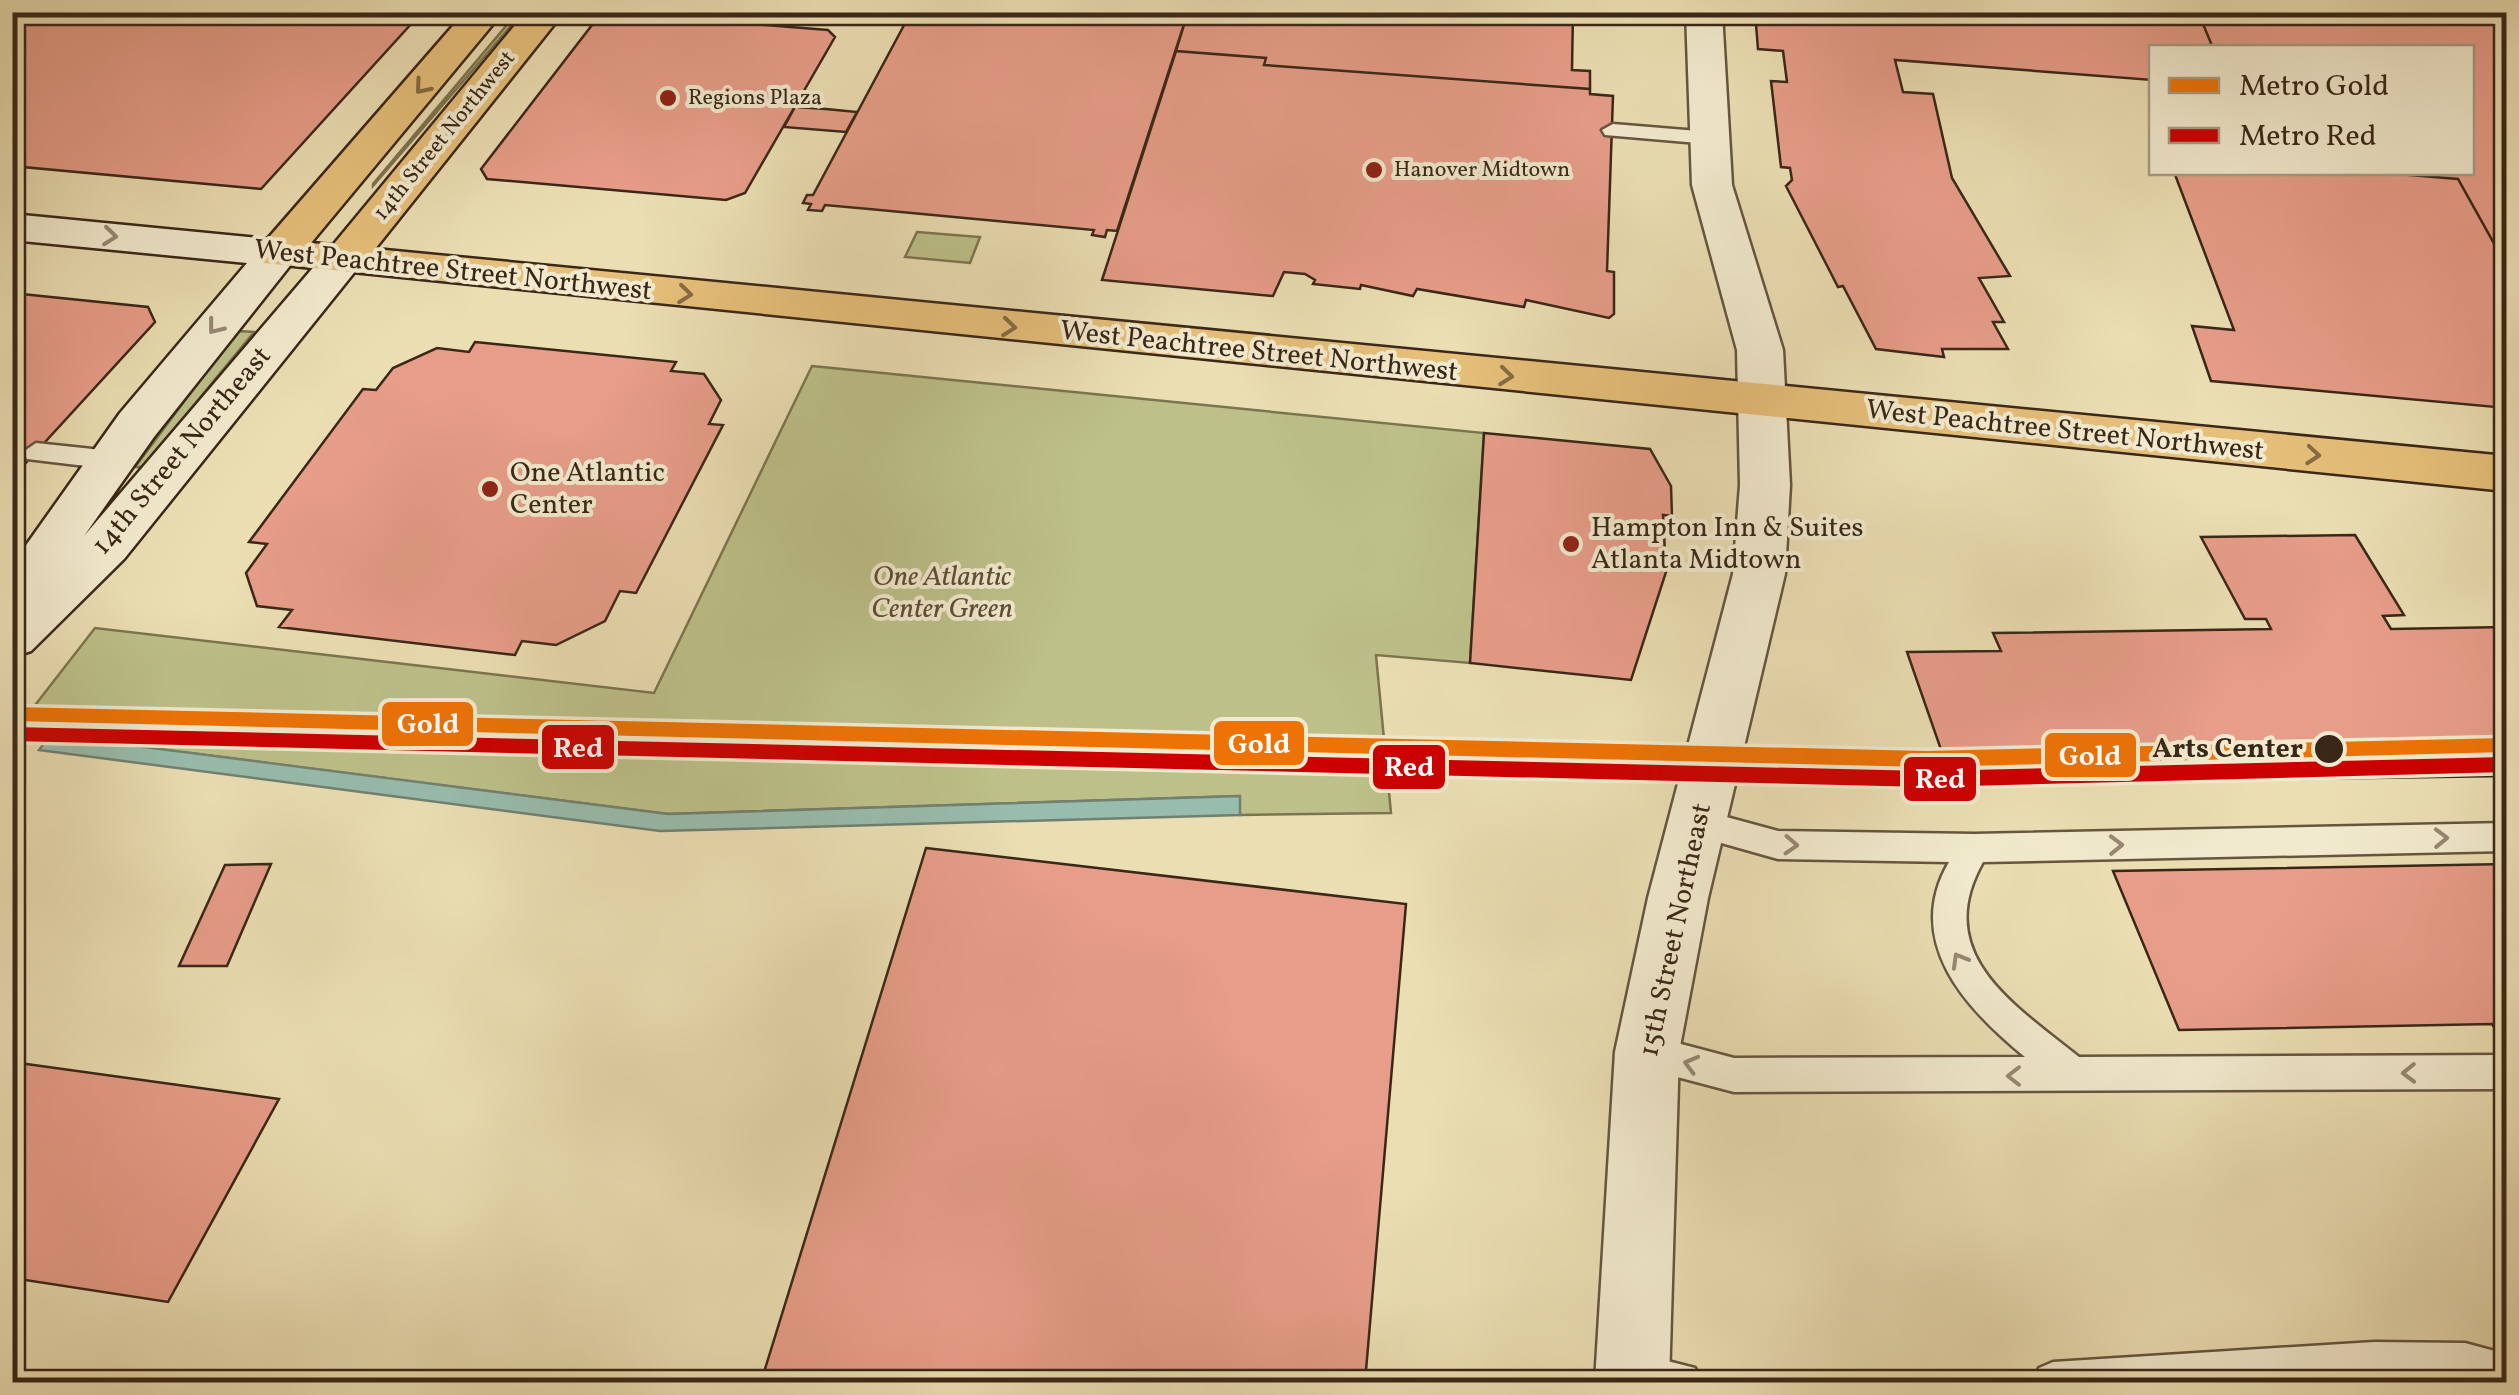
<svg xmlns="http://www.w3.org/2000/svg" width="2519" height="1395" font-family="Vollkorn,serif">
<style>
.green{fill:#bdc089;stroke:#7c7450;stroke-width:2.5}
.water{fill:#98bcad;stroke:#728071;stroke-width:2.5}
.building{fill:#e79d89;stroke:#3a2718;stroke-width:2.5}
.lines{fill:none;stroke-linecap:round;stroke-linejoin:round}
.service-casing{stroke:#66553f;stroke-width:5}
.minor-casing{stroke:#66553f;stroke-width:5}
.secondary-casing{stroke:#3a2718;stroke-width:5}
.primary-casing{stroke:#3a2718;stroke-width:5}
.service{fill:#f2eace;fill-rule:evenodd}
.minor{fill:#f2eace;fill-rule:evenodd}
.secondary{fill:#f2eace;fill-rule:evenodd}
.primary{fill:#e6bf7a;fill-rule:evenodd}
.metro-1-casing{stroke:#f2eace;stroke-width:7}
.metro-2-casing{stroke:#f2eace;stroke-width:7}
.metro-1{fill:#ed7306;fill-rule:evenodd}
.metro-2{fill:#c00;fill-rule:evenodd}
.oneway{stroke:#876b44}
.oneway2{stroke:#968873}
.poi-dot{fill:#8f2418;stroke:#f2eace;stroke-width:4}
.stop-dot{fill:#3a2718;stroke:#f2eace;stroke-width:4}
.labels{text-anchor:middle;dominant-baseline:central;stroke-width:8;stroke-linejoin:round;paint-order:stroke}
.far-poi-label{font-size:22px;fill:#3a2718;stroke:#f2eace;text-anchor:start}
.far-street-label{font-size:22px;fill:#3a2718;stroke:#f2eace}
.street-label{font-size:28px;fill:#3a2718;stroke:#f2eace}
.poi-label{font-size:28px;fill:#3a2718;stroke:#f2eace;text-anchor:start}
.park-label{font-size:28px;font-style:italic;fill:#5b4d34;stroke:#f2eace}
.stop-label{font-size:28px;font-weight:bold;fill:#3a2718;stroke:#f2eace;text-anchor:end}
.line-badge{stroke:#f2eace;stroke-width:4}
.badge-label{font-size:28px;text-anchor:middle;font-weight:bold;fill:#fff}
</style>
<rect width="100%" height="100%" fill="#ebdeb3"/>
<filter id="stains"><feTurbulence type="fractalNoise" baseFrequency=".002" numOctaves="4"/><feColorMatrix values="0 0 0 0 .2 0 0 0 0 .09 0 0 0 0 .02 0 0 0 .5 -.17"/></filter>
<radialGradient id="worn" r=".72"><stop offset=".6" stop-color="#630" stop-opacity="0"/><stop offset="1" stop-color="#630" stop-opacity=".3"/></radialGradient>
<path class="green" d="M517 13H522L373 186V184Z
M917 232 980 237 970 263 905 257Z
M237 331 254 332 143 467H135Z
M812 366 1484 433 1470 663 1376 655 1391 813 1240 815 1239 796 668 814 15 731 95 628 654 693Z"/>
<path class="water" d="M50 735 668 814 1240 796V815L660 831 39 750Z"/>
<path class="building" d="M12 12H422L261 189 12 166Z
M1188 12 1117 231 1107 230 1105 237 1092 235 1094 230 869 209 825 205 822 211 808 210 811 204 803 203 807 195H813L910 14 904 12Z
M1188 12H1573L1572 70 1590 71V89L1264 65 1266 58 1176 51Z
M1755 12H2198L2213 48H2152V80L1895 60 1903 92 1933 94 1952 178 2010 276 1979 278 2004 322H1993L2008 349H1942L1944 357 1876 349 1843 286 1838 287 1786 186 1792 180 1790 168 1781 167 1771 81 1787 82 1783 51 1758 49Z
M2198 12H2506V265L2458 179 2373 172H2472V48H2213Z
M613 13 828 30 835 37 745 193 726 200 487 179 481 169 599 16Z
M1176 51 1266 58 1264 65 1590 89V94L1613 96 1607 271 1614 272V314L1609 318 1526 300 1524 307 1417 289 1413 296 1361 285 1360 289 1313 284 1315 280 1305 274 1284 272 1273 296 1102 280Z
M795 107 826 109 857 112 846 132 784 127Z
M2174 172H2373L2458 179 2506 265V408L2211 381 2192 326 2234 330Z
M12 293 148 307 155 322 12 478Z
M475 342 676 362 671 371 704 374 721 400 709 424 723 425 636 593 620 591 605 621 556 645 522 641 515 655 279 627 292 610 257 606 246 573 267 544 249 542 363 389 376 390 393 368 437 348 469 352Z
M1484 433 1650 449 1671 486 1672 516 1663 515 1666 572 1631 680 1470 663Z
M2355 535 2404 615 2383 616 2391 629 2506 627V776L1953 784 1907 652 2001 651 1993 633 2271 629 2266 619H2245L2201 537Z
M926 848 1406 904 1365 1382H761Z
M271 864 227 966H179L225 865Z
M2506 864V1049L2492 1024 2179 1030 2113 871Z
M12 1062 279 1099 168 1302 12 1278Z"/>
<g class="lines">
<g class="service-casing">
<path id="service" d="M1613 124 1710 132 1721 138 1710 144 1605 135 1602 130Z
M36 443 111 451 124 460 111 469 27 459 23 452Z
M1697 809 1778 831 1974 834 2506 823V851L1983 862C1931 954 2013 1004 2079 1057L2506 1055V1089L1734 1092 1647 1069 1635 1064 1629 1052 1635 1040 1647 1035 1734 1058 2025 1057C1965 1008 1903 941 1949 862L1778 859 1686 833 1681 823 1686 813Z
M2374 1342 2465 1343 2506 1354V1382H2033L2039 1368 2053 1362Z
M1632 1352 1695 1368 1701 1382H1616L1612 1372 1618 1358Z"/>
</g>
<g class="minor-casing">
<path id="minor" d="M1686 12H1722L1732 185 1783 350 1790 485 1785 574 1708 898 1679 1052 1669 1382H1595L1615 1052 1648 898 1733 574 1740 485 1737 350 1692 185Z"/>
</g>
<g class="secondary-casing">
<path id="secondary" d="M12 214 279 240 294 243 300 253 154 437 84 536 329 249 344 245 359 249 365 259 124 559 31 651 12 657V565L120 413 247 263 12 240Z"/>
</g>
<g class="primary-casing">
<path id="primary" d="M465 12H503L311 243 333 245 526 12H564L375 249 2506 456V491L264 263 258 253 264 243Z"/>
</g>
<use href="#service" class="service"/>
<use href="#minor" class="minor"/>
<use href="#secondary" class="secondary"/>
<use href="#primary" class="primary"/>
<g class="metro-1-casing">
<path id="metro-1" d="M12 707 1926 751 2506 738V752L1926 767 12 721Z"/>
</g>
<g class="metro-2-casing">
<path id="metro-2" d="M12 727 1926 771 2506 757V772L1926 787 12 741Z"/>
</g>
<use href="#metro-1" class="metro-1"/>
<use href="#metro-2" class="metro-2"/>
</g>
<defs><path id="oneway-chevron" d="M-2-3.5L2.5 0L-2 3.5" fill="none" stroke-width="1.6" stroke-linecap="round" stroke-linejoin="round" transform="scale(2.5)"/></defs>
<g class="oneway">
<use href="#oneway-chevron" transform="translate(422 87) rotate(130)"/>
<use href="#oneway-chevron" transform="translate(685 294) rotate(6)"/>
<use href="#oneway-chevron" transform="translate(1009 327) rotate(6)"/>
<use href="#oneway-chevron" transform="translate(1506 376) rotate(6)"/>
<use href="#oneway-chevron" transform="translate(2313 455) rotate(5)"/>
</g>
<g class="oneway2">
<use href="#oneway-chevron" transform="translate(110 236) rotate(6)"/>
<use href="#oneway-chevron" transform="translate(215 327) rotate(128)"/>
<use href="#oneway-chevron" transform="translate(2441 838) rotate(-1)"/>
<use href="#oneway-chevron" transform="translate(1791 845) rotate(3)"/>
<use href="#oneway-chevron" transform="translate(2116 845) rotate(-1)"/>
<use href="#oneway-chevron" transform="translate(1959 960) rotate(-120)"/>
<use href="#oneway-chevron" transform="translate(1691 1064) rotate(-165)"/>
<use href="#oneway-chevron" transform="translate(2409 1073) rotate(179)"/>
<use href="#oneway-chevron" transform="translate(2014 1076) rotate(-180)"/>
</g>
<g class="poi-dot">
<circle cx="668" cy="98" r="10"/>
<circle cx="1374" cy="170" r="10"/>
<circle cx="490" cy="489" r="10"/>
<circle cx="1571" cy="544" r="10"/>
</g>
<circle class="stop-dot" cx="2329" cy="749" r="16"/>
<g class="labels">
<g class="far-poi-label">
<text x="688" y="98">Regions Plaza</text>
<text x="1394" y="170">Hanover Midtown</text>
</g>
<g class="far-street-label">
<text transform="translate(445 136) rotate(-51)">14th Street Northwest</text>
</g>
<g class="street-label">
<text transform="translate(453 271) rotate(6)">West Peachtree Street Northwest</text>
<text transform="translate(1259 352) rotate(6)">West Peachtree Street Northwest</text>
<text transform="translate(2065 431) rotate(6)">West Peachtree Street Northwest</text>
<text transform="translate(182 451) rotate(-50)">14th Street Northeast</text>
<text transform="translate(1676 930) rotate(-78)">15th Street Northeast</text>
</g>
<g class="poi-label">
<text x="510" y="473">One Atlantic<tspan x="510" dy="32">Center</tspan></text>
<text x="1591" y="528">Hampton Inn &amp; Suites<tspan x="1591" dy="32">Atlanta Midtown</tspan></text>
</g>
<g class="park-label">
<text x="942" y="577">One Atlantic<tspan x="942" dy="32">Center Green</tspan></text>
</g>
<g class="stop-label">
<text x="2303" y="749">Arts Center</text>
</g>
</g>
<g class="line-badge">
<rect x="380" y="700" width="95" height="48" rx="10" fill="#ed7306"/>
<rect x="1212" y="719" width="94" height="48" rx="10" fill="#ed7306"/>
<rect x="540" y="723" width="76" height="48" rx="10" fill="#c00"/>
<rect x="2043" y="731" width="95" height="48" rx="10" fill="#ed7306"/>
<rect x="1371" y="743" width="76" height="48" rx="10" fill="#c00"/>
<rect x="1902" y="755" width="76" height="48" rx="10" fill="#c00"/>
</g>
<g class="badge-label">
<text x="428" y="733">Gold</text>
<text x="1259" y="753">Gold</text>
<text x="578" y="757">Red</text>
<text x="2090" y="765">Gold</text>
<text x="1409" y="776">Red</text>
<text x="1940" y="788">Red</text>
</g>
<rect width="2519" height="1395" fill="none" stroke="#ebdeb3" stroke-width="50"/>
<rect x="15" y="15" width="2489" height="1365" fill="none" stroke="#3a2718" stroke-width="5"/>
<rect x="25" y="25" width="2469" height="1345" fill="none" stroke="#3a2718" stroke-width="2.5"/>
<rect x="2149" y="45" width="325" height="130" fill="#f2eace" stroke="#a89c85" stroke-width="2.5"/>
<rect x="2169" y="78" width="50" height="15" fill="#ed7306" stroke="#a89c85" stroke-width="2.5"/>
<text x="2239" y="95" font-size="30" fill="#3a2718">Metro Gold</text>
<rect x="2169" y="128" width="50" height="15" fill="#cc0000" stroke="#a89c85" stroke-width="2.5"/>
<text x="2239" y="145" font-size="30" fill="#3a2718">Metro Red</text>
<rect width="100%" height="100%" filter="url(#stains)"/>
<rect width="100%" height="100%" fill="url(#worn)"/>
</svg>
